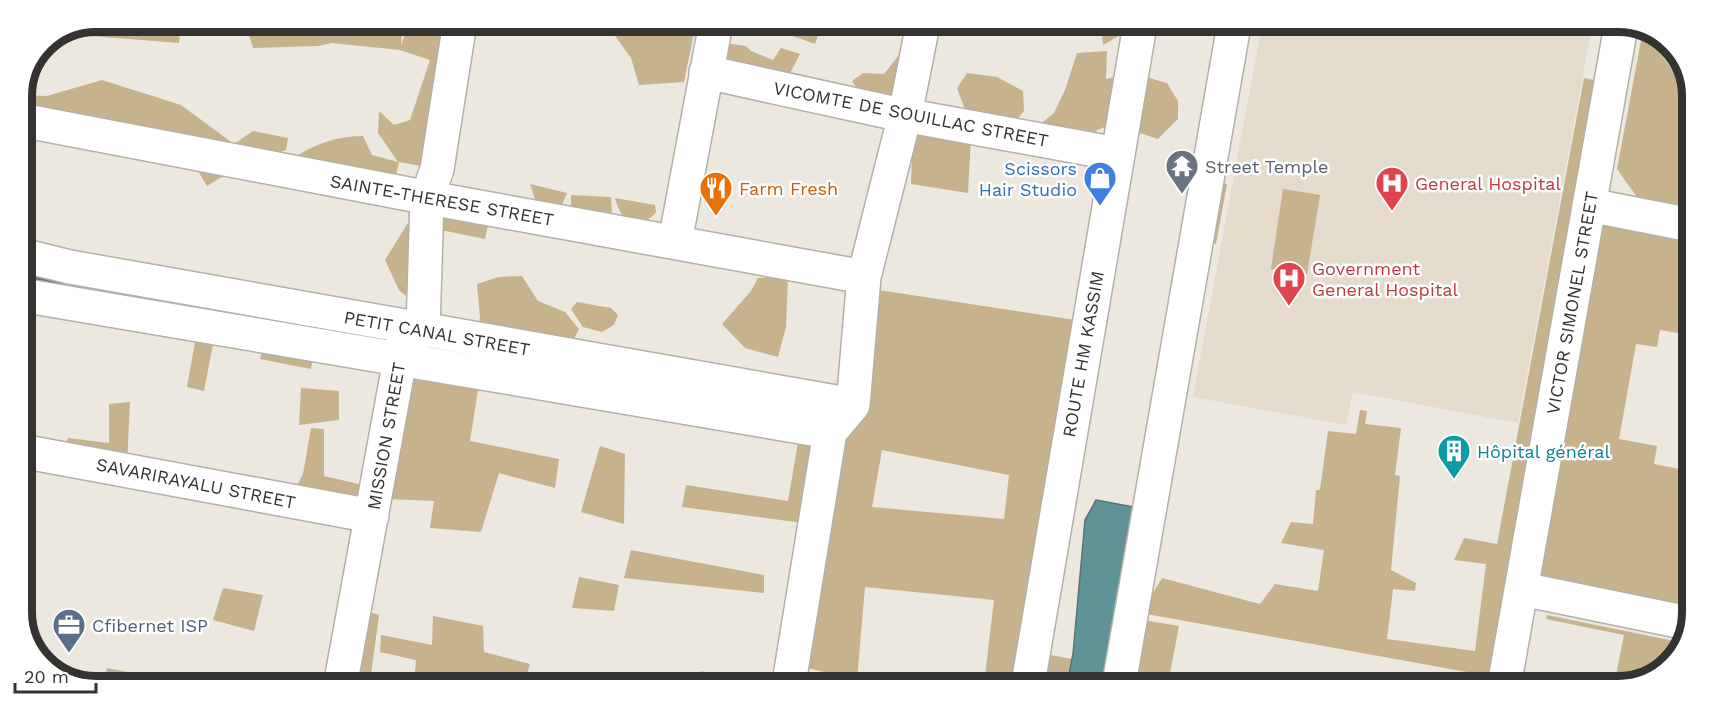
<svg xmlns="http://www.w3.org/2000/svg" width="1714" height="707" font-family="'Work Sans',sans-serif">
<style>
.built{fill:#e4dbcc}
.forest{fill:#c7b28e;fill-rule:evenodd}
.water{fill:#609397;stroke:#537678;stroke-width:1.5}
.lines{fill:none;stroke-linecap:round;stroke-linejoin:round}
.stream{stroke:#537678;stroke-width:8}
.minor-casing{stroke:#b4b0a8;stroke-width:36}
.minor{stroke:#fff;stroke-width:33}
.labels{text-anchor:middle;dominant-baseline:central;stroke-width:5;stroke-linejoin:round;paint-order:stroke}
.street-label{font-size:18px;fill:#353330;stroke:#fff}
.worship-label{font-size:18px;fill:#5b616d;stroke:#fff;text-anchor:start}
.shop-label{font-size:18px;fill:#366cbe;stroke:#fff;text-anchor:end}
.health-label{font-size:18px;fill:#be3a42;stroke:#fff;text-anchor:start}
.food-label{font-size:18px;fill:#c56008;stroke:#fff;text-anchor:start}
.culture-label{font-size:18px;fill:#0d838f;stroke:#fff;text-anchor:start}
.service-label{font-size:18px;fill:#4e5e75;stroke:#fff;text-anchor:start}
.rim{fill:none;stroke:#353330;stroke-width:8}
</style>
<rect width="100%" height="100%" fill="#ece7df"/>
<path class="built" d="M1262 25 1558 26 1591 32 1518 423 1353 392 1346 425 1193 397Z"/>
<path class="forest" d="M96 21H181L179 43 64 34Z
M245 22H403L401 46 409 22H450L437 169 399 162 395 179 319 172 298 155C318 143 339 136 363 136L372 155 398 162 378 133 379 111 394 125 410 120 430 60 400 50 332 43 318 46 253 48Z
M617 23H696L684 82 639 85 631 58 610 29Z
M790 23 822 24 815 44 790 35Z
M1101 25H1138L1103 45Z
M1643 30 1693 98 1692 210 1639 200 1617 169Z
M910 41 903 105 866 102 852 81 863 73 884 74Z
M725 43 746 46 751 51 773 60 781 48 800 54 780 93 715 69Z
M1107 51 1106 79 1127 74 1123 120 1097 130 1086 149 1038 126 1054 113 1065 90 1077 53Z
M967 73 997 77 1023 91 1024 111 1009 129 965 110 957 88Z
M1135 74 1167 83 1178 101V119L1158 139 1131 130Z
M1584 78 1610 83 1500 678 1141 613 1162 578 1260 604 1275 584 1318 591 1324 550 1281 543 1291 522 1313 524 1316 490H1320L1328 431 1356 434 1360 410 1367 411 1365 424 1401 428 1395 475 1400 476 1391 570 1416 583 1415 591 1393 589 1387 639 1475 651 1486 564 1454 560 1464 538 1497 544Z
M102 80 181 105 234 144 253 131 288 138 286 150 253 158 207 186 196 168 21 134V95L47 96Z
M913 121 971 137 968 193 911 184Z
M1210 181 1227 184 1216 244 1201 240Z
M530 184 567 193 560 209 537 205Z
M1283 189 1320 195 1307 274 1271 269Z
M571 195 611 197 612 214 595 221 571 207Z
M424 197 490 215 485 239 436 229 419 307 399 290 385 260Z
M615 198 655 205 656 212C637 235 621 221 615 198Z
M1596 219 1691 237 1690 335 1660 330 1657 347 1636 344 1619 439 1657 446 1654 464 1689 471 1688 622 1523 590Z
M522 276 538 301 565 312 579 329 570 347 478 334 480 317 477 284 498 277Z
M788 276 786 327 778 357 745 348 722 324 751 291 758 278Z
M872 289 1082 321 1021 684H984L994 600 865 587 857 680 800 666ZM882 450 1009 475 1004 519 872 507Z
M577 302 611 308 618 315 614 325 602 332 583 327 571 309Z
M197 331 215 334 204 391 187 387Z
M265 343 314 352 311 369 260 359Z
M408 374 479 383 470 441 559 459 555 488 499 473 481 532 430 528 434 501 385 499Z
M301 388 339 391V420L299 425Z
M130 402 127 466 62 454 68 438 109 443V404Z
M311 428 324 429V476L359 484V507L292 495 303 474Z
M821 441 803 523 682 507 686 485 788 501 798 442Z
M600 446 625 454 624 524 581 512Z
M631 550 764 575V593L624 578Z
M579 577 619 585 614 611 572 608Z
M223 588 263 595 254 631 213 620Z
M360 609 379 615 370 682 347 681Z
M1547 615 1684 643 1660 673 1640 679 1616 675 1624 635 1546 619Z
M433 616 483 626 484 652 530 664 525 682H414L416 660 380 652 381 635 432 645Z
M1137 619 1179 626 1168 684H1126Z
M1040 653 1072 659 1067 684H1033Z
M107 668 174 681H104Z
M701 671 743 683H699Z"/>
<path class="water" d="M1096 500 1134 507 1110 684H1067L1073 654 1085 520Z"/>
<g class="lines">
<path class="stream" d="M21 277 396 341
M418 345 473 355"/>
<g class="minor-casing">
<path id="minor" d="M706 72 893 113 1117 154
M21 120 424 197 864 277
M1589 205 1691 225
M675 242 716 23
M21 255 70 267 853 405
M21 295 830 432
M21 451 372 516
M1522 589 1688 623
M341 681 403 343 423 330 427 198 437 169 460 22
M789 683 830 432 853 405 864 277 905 115 923 24
M1028 684 1140 25
M1119 684 1234 25
M1504 686 1621 26"/>
</g>
<use href="#minor" class="minor"/>
</g>
<defs>
<g id="temple-pin" transform="scale(1.725)"><path d="M0 17L-7.5 6A9.5 9.5 0 1 1 7.5 6Z" fill="#6b7280" stroke="#fff"/><path d="M0-6L5-2H3V0L6.5 2.5H4V6H1.5V3h-3V6H-4V2.5H-6.5L-3 0V-2H-5Z" fill="#fff"/></g>
<g id="shop-pin" transform="scale(1.725)"><path d="M0 17L-7.5 6A9.5 9.5 0 1 1 7.5 6Z" fill="#3f7fe0" stroke="#fff"/><path d="M-5-2.5h2.3a2.7 3.5 0 0 1 5.4 0H5L5.5 6h-11ZM-1.5-2.5h3a1.5 2.3 0 0 0-3 0Z" fill="#fff"/></g>
<g id="hospital-pin" transform="scale(1.725)"><path d="M0 17L-7.5 6A9.5 9.5 0 1 1 7.5 6Z" fill="#e0444e" stroke="#fff"/><path d="M-5-5h3v3.5h4V-5h3V5h-3V1.5h-4V5h-3Z" fill="#fff"/></g>
<g id="restaurant-pin" transform="scale(1.725)"><path d="M0 17L-7.5 6A9.5 9.5 0 1 1 7.5 6Z" fill="#e8710a" stroke="#fff"/><path d="M-5-6h1v4h1v-4h1v4h1v-4h1v5L-1.5 .5V6h-2V.5L-5-1ZM5-6V6H3V1.5H1.5Q1.5-4 5-6Z" fill="#fff"/></g>
<g id="building-pin" transform="scale(1.725)"><path d="M0 17L-7.5 6A9.5 9.5 0 1 1 7.5 6Z" fill="#0f9aa8" stroke="#fff"/><path d="M-4-6H4V6H1V3H-1V6H-4ZM-2.5-4.3h1.7v1.8h-1.7ZM.8-4.3h1.7v1.8H.8ZM-2.5-1h1.7V.8h-1.7ZM.8-1h1.7V.8H.8Z" fill="#fff"/></g>
<g id="office-pin" transform="scale(1.725)"><path d="M0 17L-7.5 6A9.5 9.5 0 1 1 7.5 6Z" fill="#5c6f8a" stroke="#fff"/><path d="M-6-3h4V-5.5h4V-3h4V5H-6ZM-1-4.5V-3h2v-1.5ZM-6 0V1H6V0Z" fill="#fff"/></g>
</defs>
<g fill-rule="evenodd">
<use href="#temple-pin" x="1182" y="166"/>
<use href="#shop-pin" x="1100" y="178"/>
<use href="#hospital-pin" x="1392" y="183"/>
<use href="#restaurant-pin" x="716" y="188"/>
<use href="#hospital-pin" x="1289" y="278"/>
<use href="#building-pin" x="1454" y="451"/>
<use href="#office-pin" x="69" y="625"/>
</g>
<g class="labels">
<g class="street-label">
<text transform="translate(911 114) rotate(11)">VICOMTE DE SOUILLAC STREET</text>
<text transform="translate(442 200) rotate(10)">SAINTE-THERESE STREET</text>
<text transform="translate(1572 303) rotate(-80)">VICTOR SIMONEL STREET</text>
<text transform="translate(437 333) rotate(10)">PETIT CANAL STREET</text>
<text transform="translate(1083 354) rotate(-80)">ROUTE HM KASSIM</text>
<text transform="translate(386 436) rotate(-80)">MISSION STREET</text>
<text transform="translate(196 483) rotate(11)">SAVARIRAYALU STREET</text>
</g>
<g class="worship-label">
<text x="1205" y="166">Street Temple</text>
</g>
<g class="shop-label">
<text x="1077" y="168">Scissors<tspan x="1077" dy="21">Hair Studio</tspan></text>
</g>
<g class="health-label">
<text x="1415" y="183">General Hospital</text>
<text x="1312" y="268">Government<tspan x="1312" dy="21">General Hospital</tspan></text>
</g>
<g class="food-label">
<text x="739" y="188">Farm Fresh</text>
</g>
<g class="culture-label">
<text x="1477" y="451">Hôpital général</text>
</g>
<g class="service-label">
<text x="92" y="625">Cfibernet ISP</text>
</g>
</g>
<path d="M0 0H1714V707H0ZM96 32H1618A64 64 0 0 1 1682 96V612A64 64 0 0 1 1618 676H96A64 64 0 0 1 32 612V96A64 64 0 0 1 96 32Z" fill="#fff" fill-rule="evenodd"/>
<path class="rim" d="M96 32H1618A64 64 0 0 1 1682 96V612A64 64 0 0 1 1618 676H96A64 64 0 0 1 32 612V96A64 64 0 0 1 96 32Z"/>
<path d="M15 683v9h81v-9" fill="none" stroke="#353330" stroke-width="3"/>
<text x="24" y="683" font-size="18" fill="#353330" stroke="#ffffff" stroke-width="4.5" paint-order="stroke">20 m</text>
</svg>
